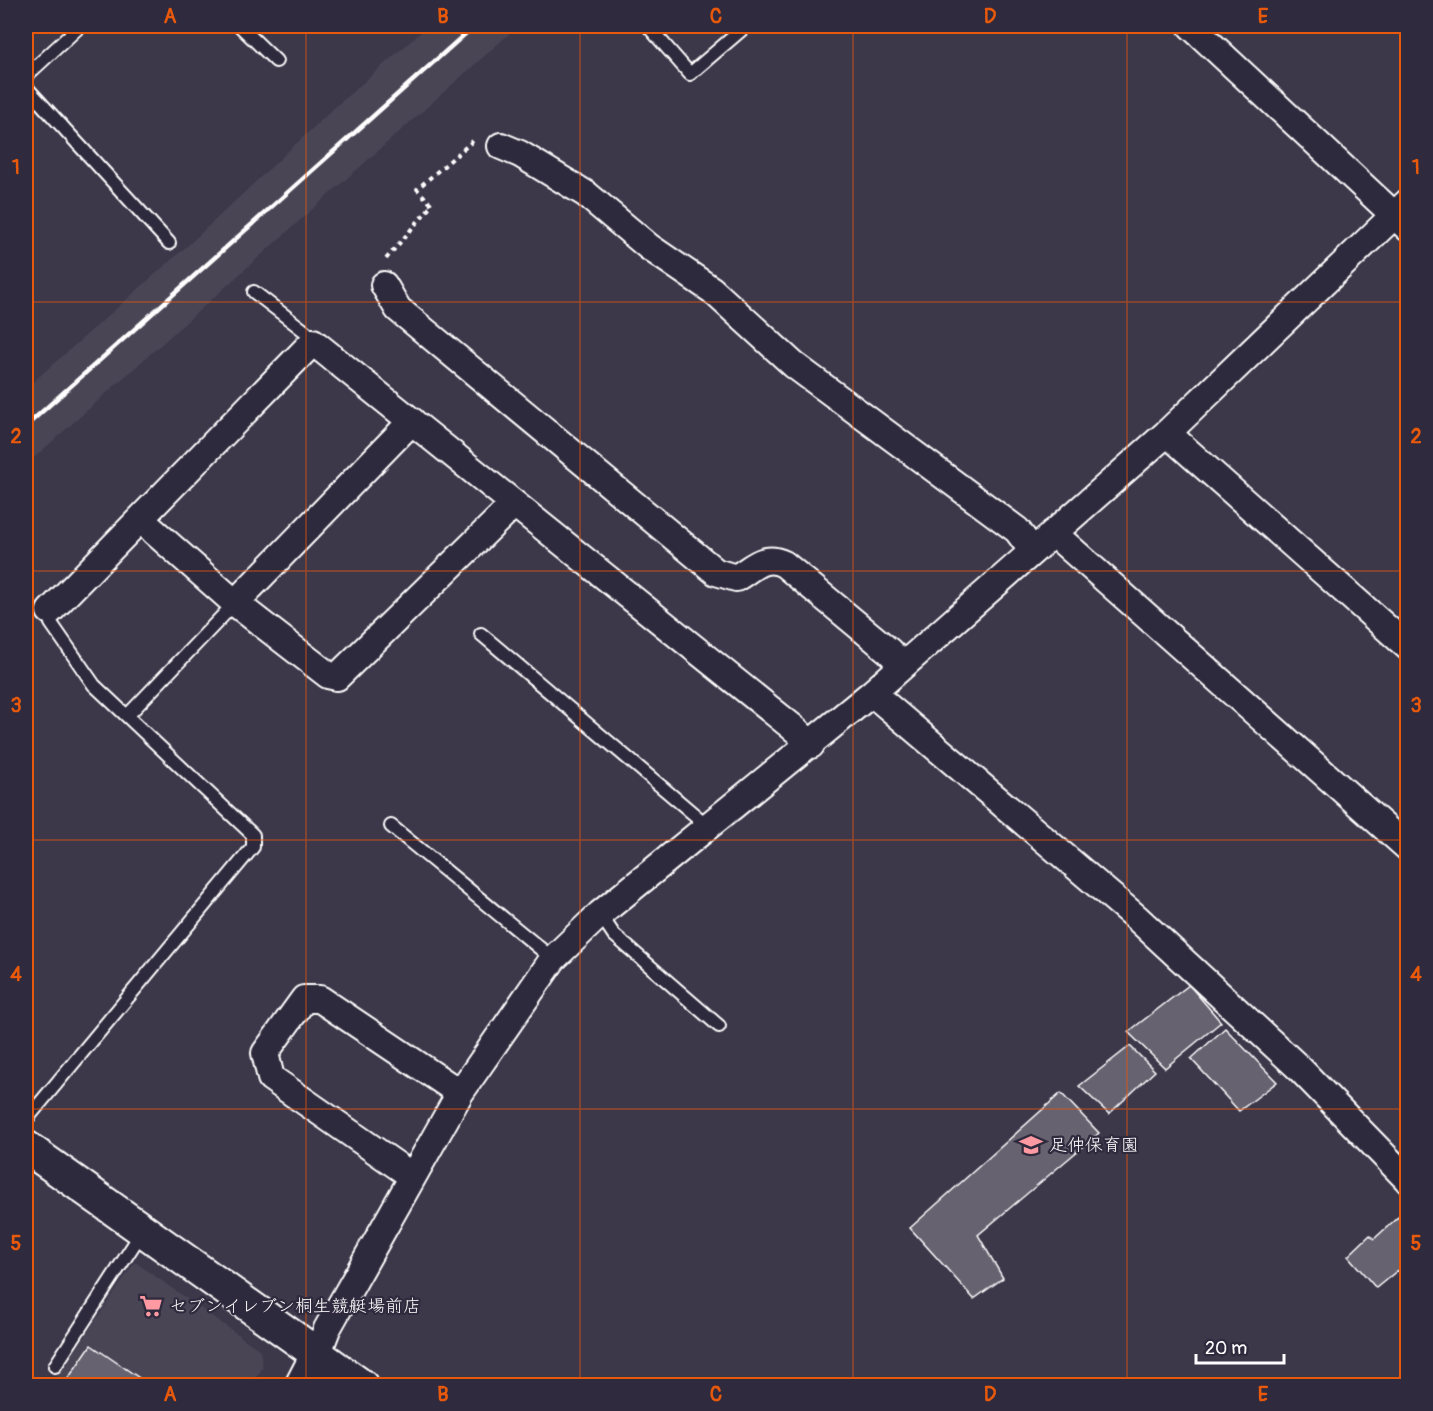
<svg xmlns="http://www.w3.org/2000/svg" width="1433" height="1411" font-family="Pangolin,'Klee One',sans-serif">
<style>
.built{fill:#494455}
.building{fill:#666270;stroke:#fff;stroke-width:1.5}
.lines{fill:none;stroke-linecap:round;stroke-linejoin:round}
.service-casing{stroke:#fff;stroke-width:16}
.minor-casing{stroke:#fff;stroke-width:30}
.tertiary-casing{stroke:#fff;stroke-width:36}
.path{stroke:#fff;stroke-width:4;stroke-dasharray:4.5 4.5;stroke-linecap:butt}
.service{stroke:#2f2a3d;stroke-width:12}
.minor{stroke:#2f2a3d;stroke-width:26}
.tertiary{stroke:#2f2a3d;stroke-width:32}
.rail{stroke:#fff;stroke-width:4.5}
.grid{fill:none;stroke:#e8590c;stroke-width:1.5;stroke-opacity:0.55}
.labels{text-anchor:middle;dominant-baseline:central;stroke-width:4.5;stroke-linejoin:round;paint-order:stroke}
.poi-label{font-size:18px;fill:#fff;stroke:#2f2a3d;text-anchor:start}
.neatline{fill:none;stroke:#e8590c;stroke-width:2}
.grid-label{font-size:20px;text-anchor:middle;font-weight:bold;fill:#e8590c}
</style>
<rect width="100%" height="100%" fill="#3c3749"/>
<filter id="ink" filterUnits="userSpaceOnUse"><feTurbulence type="fractalNoise" baseFrequency=".0167" numOctaves="2"/><feDisplacementMap in="SourceGraphic" scale="12" xChannelSelector="R" yChannelSelector="G"/><feConvolveMatrix kernelMatrix="1 2 1 2 8 2 1 2 1" color-interpolation-filters="sRGB"/></filter>
<g filter="url(#ink)">
<path class="built" d="M428 26H518L26 465V388L186 247 335 107Z
M135 1262 260 1350 263 1367 251 1385 51 1386Z"/>
<path class="building" d="M1189 985 1221 1022 1165 1068 1128 1032Z
M1225 1028 1277 1082 1239 1111 1191 1059Z
M1130 1046 1155 1071 1109 1114 1079 1086Z
M1061 1093 1099 1133 978 1235 1003 1278 974 1299 910 1228Z
M1408 1208V1274L1404 1277 1398 1270 1376 1288 1348 1256 1370 1235 1374 1239Z
M91 1345 151 1386H63Z"/>
<g class="lines">
<g class="service-casing">
<path id="service" d="M240 26 276 61
M648 26 690 74 746 26
M26 76 80 26
M26 87 169 243
M254 292 306 332 313 342
M481 634 709 827
M128 715 235 603
M391 826 553 959
M600 914 614 935 719 1026
M26 1120 253 847V835L94 685 51 623 50 611
M55 1366 142 1232"/>
</g>
<g class="minor-casing">
<path id="minor" d="M1191 26 1408 228
M501 146 520 154 586 194 649 247 712 290 794 365 1017 530 1032 550
M384 285 398 309 716 572 736 578C753 568 763 554 784 564L889 651 902 665
M1167 433 1408 647
M140 519 235 603 328 675 337 677 513 505
M1053 533 1408 848
M235 603 412 421
M50 611 313 342 796 730 811 745
M872 693 1138 919 1299 1068 1408 1180
M412 1176 271 1078 265 1053 304 999H320L460 1093
M317 1355 327 1329 460 1093 553 959 600 914 872 693 1167 433 1408 202"/>
</g>
<g class="tertiary-casing">
<path id="tertiary" d="M26 1147 362 1386
M301 1386 317 1355"/>
</g>
<path class="path" d="M386 259 432 205 417 189 474 140"/>
<use href="#service" class="service"/>
<use href="#minor" class="minor"/>
<use href="#tertiary" class="tertiary"/>
<path class="rail" d="M26 426 474 26"/>
</g>
</g>
<path class="grid" d="M306 26V1386M580 26V1386M853 26V1386M1127 26V1386M26 302H1408M26 571H1408M26 840H1408M26 1109H1408"/>
<defs>
<g id="school-bare" transform="scale(1.8)"><path d="M0-5L7-2L0 1L-7-2ZM-4 1L0 2.5L4 1V4Q0 6-4 4Z" fill="#ff9aa2" stroke="#2f2a3d" stroke-width="2.5" paint-order="stroke"/></g>
<g id="supermarket-bare" transform="scale(1.8)"><path d="M-6-5.5h2.5l.6 2H6L4.5 2H-2.5L-4.4-4H-6ZM-1.5 3.2a1.3 1.3 0 1 0 .1 0ZM3 3.2a1.3 1.3 0 1 0 .1 0Z" fill="#ff9aa2" stroke="#2f2a3d" stroke-width="2.5" paint-order="stroke"/></g>
</defs>
<g fill-rule="evenodd">
<use href="#school-bare" x="1031" y="1145"/>
<use href="#supermarket-bare" x="151" y="1306"/>
</g>
<g class="labels">
<g class="poi-label">
<text x="1049" y="1145">足仲保育園</text>
<text x="169" y="1306">セブンイレブン桐生競艇場前店</text>
</g>
</g>
<rect width="1433" height="1411" fill="none" stroke="#2f2a3d" stroke-width="66"/>
<path d="M1196 1354v9h88v-9" fill="none" stroke="#ffffff" stroke-width="3"/>
<text x="1205" y="1354" font-size="18" fill="#ffffff" stroke="#2f2a3d" stroke-width="4.5" paint-order="stroke">20 m</text>
<rect x="33" y="33" width="1367" height="1345" class="neatline"/>
<g class="grid-label">
<text x="170" y="23">A</text>
<text x="443" y="23">B</text>
<text x="716" y="23">C</text>
<text x="990" y="23">D</text>
<text x="1263" y="23">E</text>
<text x="16" y="174">1</text>
<text x="1416" y="174">1</text>
<text x="16" y="443">2</text>
<text x="1416" y="443">2</text>
<text x="16" y="712">3</text>
<text x="1416" y="712">3</text>
<text x="16" y="981">4</text>
<text x="1416" y="981">4</text>
<text x="16" y="1250">5</text>
<text x="1416" y="1250">5</text>
<text x="170" y="1401">A</text>
<text x="443" y="1401">B</text>
<text x="716" y="1401">C</text>
<text x="990" y="1401">D</text>
<text x="1263" y="1401">E</text>
</g>
</svg>
